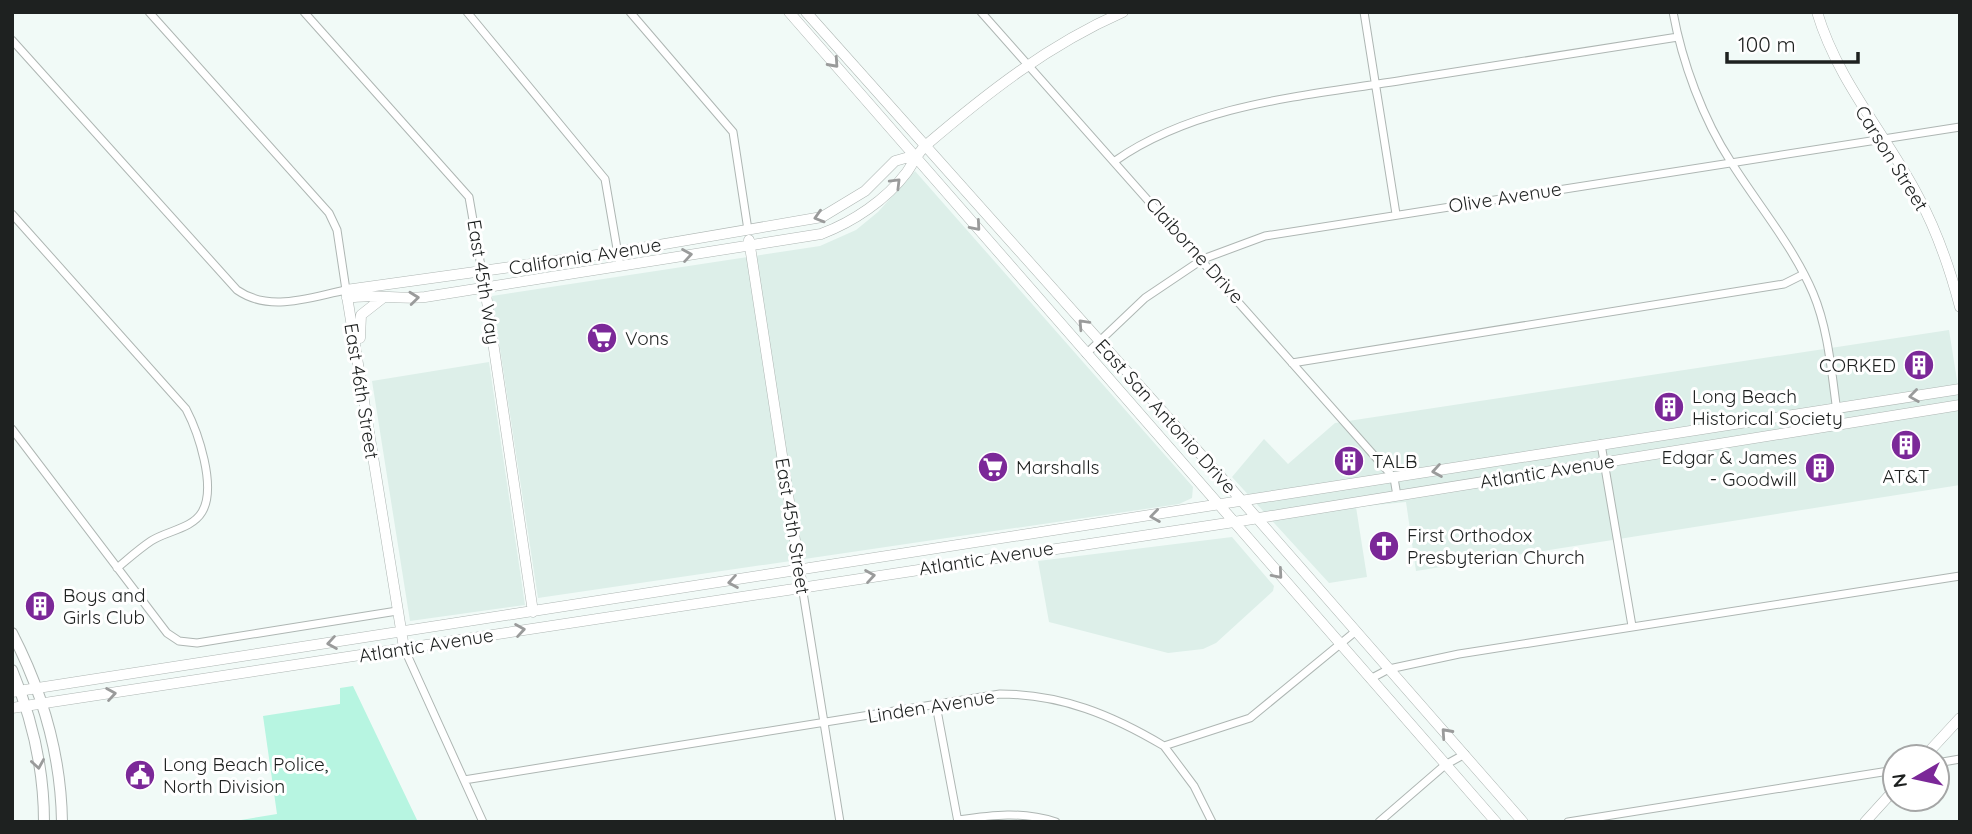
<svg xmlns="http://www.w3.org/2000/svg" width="1972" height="834" font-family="Quicksand,sans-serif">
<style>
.built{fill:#ddefe9}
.green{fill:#b7f5e1}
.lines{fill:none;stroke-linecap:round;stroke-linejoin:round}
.street-casing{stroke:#aeb6b3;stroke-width:9}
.secondary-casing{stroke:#aeb6b3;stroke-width:11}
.primary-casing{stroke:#aeb6b3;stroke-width:12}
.street{stroke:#fff;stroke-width:7}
.secondary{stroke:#fff;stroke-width:10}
.primary{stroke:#fff;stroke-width:10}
.oneway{stroke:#9a9b9b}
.labels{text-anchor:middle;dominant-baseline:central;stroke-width:6;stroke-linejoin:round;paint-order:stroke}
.street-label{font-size:19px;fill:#1e2120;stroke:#fff}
.poi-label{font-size:19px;fill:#1e2120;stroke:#fff;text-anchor:start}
</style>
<rect width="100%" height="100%" fill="#f1faf7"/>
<path class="built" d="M915 171 1193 487 1192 498 1179 504 538 598 492 296 820 246 856 230 878 212Z
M1949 330 1960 399V485L1416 571 1406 502 1356 507 1367 577 1329 583 1232 477 1264 439 1288 464 1335 423Z
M489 362 525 605 410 621 372 381Z
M1232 537 1274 586 1273 591 1216 643 1203 649 1168 653 1049 622 1038 561Z"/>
<path class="green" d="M353 686 418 822H229L277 814 263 716 340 704V688Z"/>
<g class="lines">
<g class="street-casing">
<path id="street" d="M304 12 469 197 482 272
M467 12 605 179 620 266
M630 12 733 132 748 230
M981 12 1394 478 1397 496
M1364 12 1396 214
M1673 12C1682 62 1703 119 1731 162 1758 205 1793 246 1813 293 1830 333 1832 382 1839 425
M12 40 237 290C270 313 310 297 346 290L337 230 329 213 149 12
M1115 161C1198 103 1306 96 1404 80 1495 66 1586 52 1678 37
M12 214 186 409C198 432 217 487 202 512 192 529 166 531 151 541 139 549 128 559 117 568
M1086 354 1145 298 1203 259 1265 236 1960 127
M1292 363 1784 284 1804 274
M12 429 167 633 179 641 197 643 397 611
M1601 444 1632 626
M802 586 840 822
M404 648 483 822
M1370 679 1389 669 1459 654 1960 576
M936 705 958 822
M1164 746 1194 786 1212 822
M1937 763 1960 759
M464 780 1000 694C1061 694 1112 715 1164 746L1250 718 1356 631
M958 820C993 815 1022 811 1056 822
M1379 822 1445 765 1465 754
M1568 822 1895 770"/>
</g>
<g class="secondary-casing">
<path id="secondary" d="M789 12 1496 822
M806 12 1221 477 1523 822
M1817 12C1838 82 1885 133 1918 196 1937 231 1950 269 1960 307
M749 240 802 586
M484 281 533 612
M347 298C373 293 398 300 425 297L821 234C853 222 886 200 907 172 913 163 917 154 925 146 987 93 1048 45 1123 12
M360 338 361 315 384 297
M404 648 346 290 618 252 822 217 865 191 895 161 916 155
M12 692 1960 389
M12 708 1234 522 1960 405
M1924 757 1960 718
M1865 822 1895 789"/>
</g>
<g class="primary-casing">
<path id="primary" d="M12 633C43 693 61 754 62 822
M12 670C32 718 44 770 44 822"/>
</g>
<use href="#street" class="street"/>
<use href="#secondary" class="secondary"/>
<use href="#primary" class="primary"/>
</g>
<defs><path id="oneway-chevron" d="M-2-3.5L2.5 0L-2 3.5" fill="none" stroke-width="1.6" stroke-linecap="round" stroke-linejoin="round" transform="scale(1.75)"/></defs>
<g class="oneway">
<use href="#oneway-chevron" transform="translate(834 63) rotate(48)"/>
<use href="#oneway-chevron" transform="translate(896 183) rotate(-45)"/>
<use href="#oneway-chevron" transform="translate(819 217) rotate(163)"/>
<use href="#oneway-chevron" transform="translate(976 226) rotate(49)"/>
<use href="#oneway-chevron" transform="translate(687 255) rotate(-9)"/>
<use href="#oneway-chevron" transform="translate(414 298) rotate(-6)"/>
<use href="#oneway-chevron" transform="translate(1083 324) rotate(-133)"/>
<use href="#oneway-chevron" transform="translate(1914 396) rotate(172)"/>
<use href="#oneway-chevron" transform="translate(1437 471) rotate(171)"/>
<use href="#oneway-chevron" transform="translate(1155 516) rotate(172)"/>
<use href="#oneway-chevron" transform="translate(1278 574) rotate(49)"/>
<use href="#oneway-chevron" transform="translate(870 576) rotate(-9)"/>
<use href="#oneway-chevron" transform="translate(733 582) rotate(171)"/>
<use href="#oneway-chevron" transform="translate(520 630) rotate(-9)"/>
<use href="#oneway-chevron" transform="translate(332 643) rotate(171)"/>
<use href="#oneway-chevron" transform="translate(111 694) rotate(-9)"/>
<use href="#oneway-chevron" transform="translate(1446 733) rotate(-132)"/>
<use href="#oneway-chevron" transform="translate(38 764) rotate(81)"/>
</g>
<defs>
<g id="supermarket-disc" transform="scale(1.575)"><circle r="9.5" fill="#7b2898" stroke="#fff"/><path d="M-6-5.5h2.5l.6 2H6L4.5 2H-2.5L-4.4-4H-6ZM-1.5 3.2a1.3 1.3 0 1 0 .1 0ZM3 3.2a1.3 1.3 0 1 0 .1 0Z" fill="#fff"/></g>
<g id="building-disc" transform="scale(1.575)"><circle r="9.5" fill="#7b2898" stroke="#fff"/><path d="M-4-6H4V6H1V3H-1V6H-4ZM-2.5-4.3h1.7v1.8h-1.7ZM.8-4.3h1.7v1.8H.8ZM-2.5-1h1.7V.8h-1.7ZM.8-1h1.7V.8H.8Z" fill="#fff"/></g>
<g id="church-disc" transform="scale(1.575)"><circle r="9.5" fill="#7b2898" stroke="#fff"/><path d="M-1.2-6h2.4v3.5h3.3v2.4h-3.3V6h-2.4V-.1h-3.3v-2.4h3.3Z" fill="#fff"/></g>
<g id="civic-disc" transform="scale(1.575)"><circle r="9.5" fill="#7b2898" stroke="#fff"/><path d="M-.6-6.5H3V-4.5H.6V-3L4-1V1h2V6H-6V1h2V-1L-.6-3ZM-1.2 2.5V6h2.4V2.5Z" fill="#fff"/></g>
</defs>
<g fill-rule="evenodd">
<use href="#supermarket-disc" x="602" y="338"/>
<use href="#building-disc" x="1919" y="365"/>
<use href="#building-disc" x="1669" y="407"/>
<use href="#building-disc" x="1906" y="445"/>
<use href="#building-disc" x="1349" y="461"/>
<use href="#supermarket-disc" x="993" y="467"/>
<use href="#building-disc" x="1820" y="468"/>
<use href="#church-disc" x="1384" y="546"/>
<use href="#building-disc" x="40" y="606"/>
<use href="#civic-disc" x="140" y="775"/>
</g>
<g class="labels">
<g class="street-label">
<text transform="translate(1892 158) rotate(58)">Carson Street</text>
<text transform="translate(1505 197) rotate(-9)">Olive Avenue</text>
<text transform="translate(1195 250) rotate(48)">Claiborne Drive</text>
<text transform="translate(585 256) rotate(-9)">California Avenue</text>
<text transform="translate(484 282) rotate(81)">East 45th Way</text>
<text transform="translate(362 391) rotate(81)">East 46th Street</text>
<text transform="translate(1166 416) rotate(48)">East San Antonio Drive</text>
<text transform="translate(1547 471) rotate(-9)">Atlantic Avenue</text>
<text transform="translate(793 526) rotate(81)">East 45th Street</text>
<text transform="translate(986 558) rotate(-9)">Atlantic Avenue</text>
<text transform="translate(426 645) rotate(-9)">Atlantic Avenue</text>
<text transform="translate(931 706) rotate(-9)">Linden Avenue</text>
</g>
<g class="poi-label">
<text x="625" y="338">Vons</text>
<text x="1896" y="365" text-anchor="end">CORKED</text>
<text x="1692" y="396">Long Beach<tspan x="1692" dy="22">Historical Society</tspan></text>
<text x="1797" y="457" text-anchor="end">Edgar &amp; James<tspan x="1797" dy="22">- Goodwill</tspan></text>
<text x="1372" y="461">TALB</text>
<text x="1016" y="467">Marshalls</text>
<text x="1906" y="476" text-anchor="middle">AT&amp;T</text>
<text x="1407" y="535">First Orthodox<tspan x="1407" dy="22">Presbyterian Church</tspan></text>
<text x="63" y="595">Boys and<tspan x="63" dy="22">Girls Club</tspan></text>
<text x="163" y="764">Long Beach Police,<tspan x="163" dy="22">North Division</tspan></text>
</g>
</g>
<rect width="1972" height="834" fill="none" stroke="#1e2120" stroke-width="28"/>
<g transform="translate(1916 778) rotate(261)"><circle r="33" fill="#ffffff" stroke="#a5a6a6" stroke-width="2"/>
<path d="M0-5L12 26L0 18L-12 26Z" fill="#7b2898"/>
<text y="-10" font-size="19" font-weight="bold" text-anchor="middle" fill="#1e2120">N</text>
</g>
<path d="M1727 52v10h131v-10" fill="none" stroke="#1e2120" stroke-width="3.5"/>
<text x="1738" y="52" font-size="21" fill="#1e2120" stroke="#ffffff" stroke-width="5" paint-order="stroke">100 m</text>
</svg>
